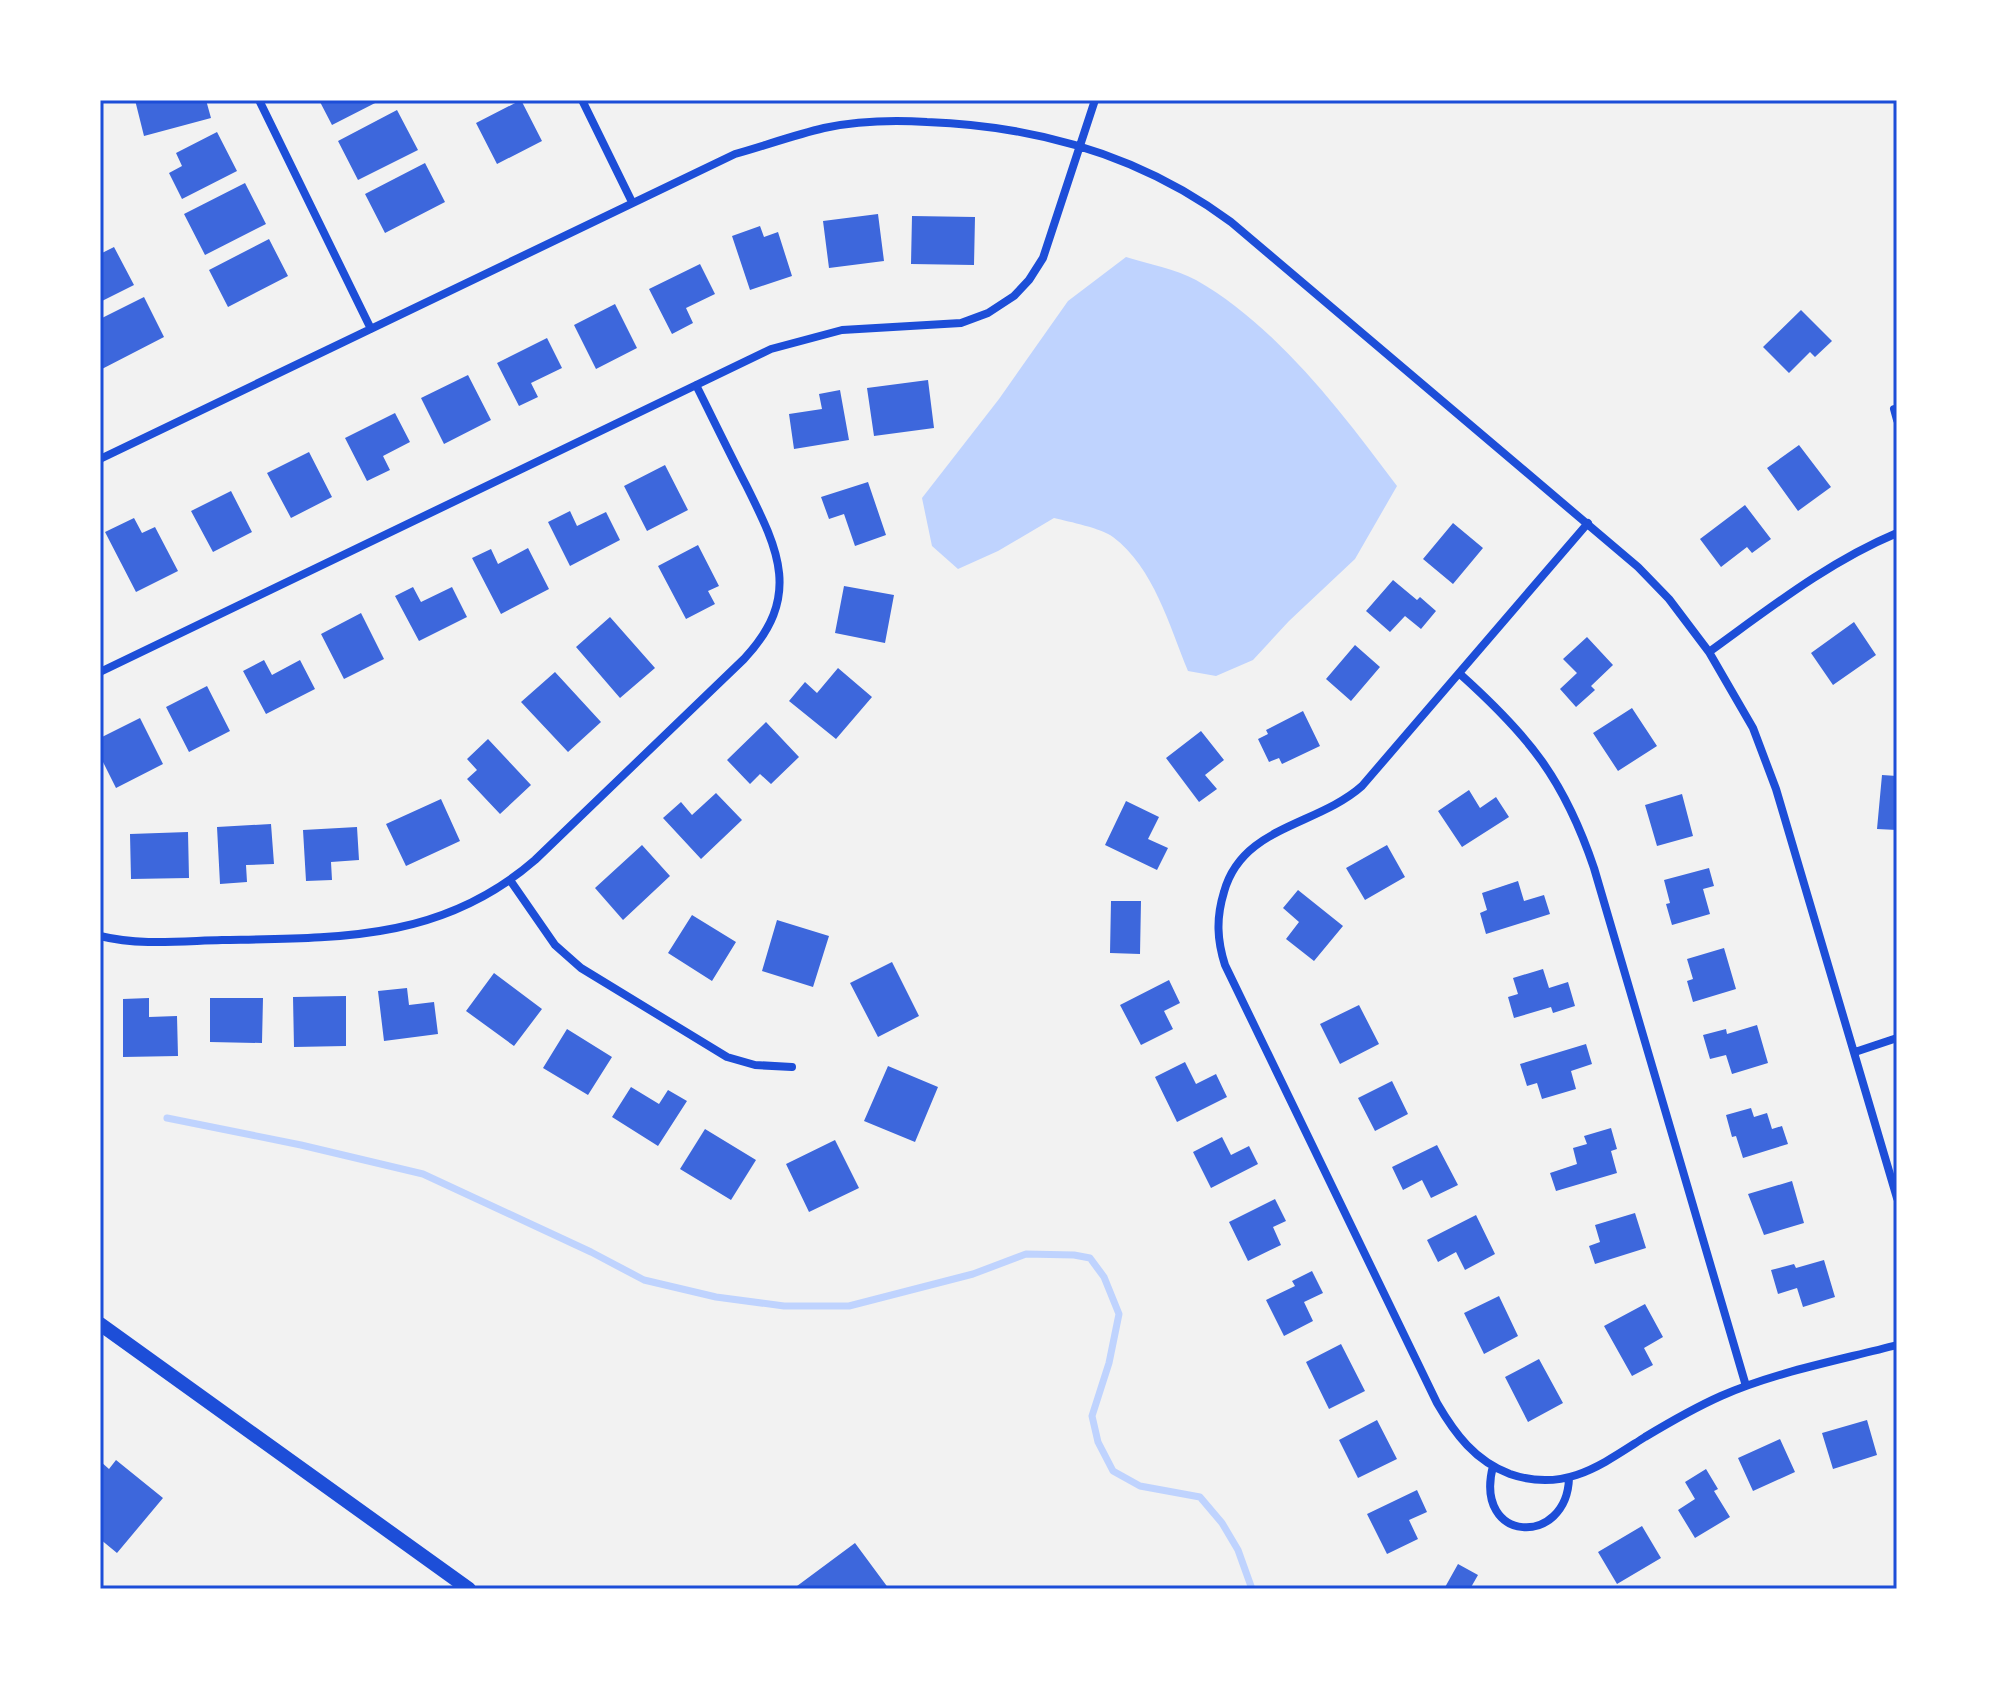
<svg xmlns="http://www.w3.org/2000/svg" width="1997" height="1689" font-family="'Open Sans',sans-serif">
<style>
.water{fill:#bfd3fe}
.lines{fill:none;stroke-linecap:round;stroke-linejoin:round}
.stream{stroke:#bfd3fe;stroke-width:7}
.building{fill:#3d67dc}
.minor{stroke:#1d4ed8;stroke-width:8}
.tertiary{stroke:#1d4ed8;stroke-width:14}
.neatline{fill:none;stroke:#1d4ed8;stroke-width:3}
</style>
<rect width="100%" height="100%" fill="#f2f2f2"/>
<path class="water" d="M1126 257C1148 264 1176 269 1196 280 1277 326 1342 413 1397 486L1355 559 1289 621 1253 660 1216 676 1188 671C1169 625 1154 568 1113 537 1101 528 1070 522 1054 518L998 551 958 569 932 546 922 498 999 399 1068 301Z"/>
<g class="lines">
<path class="stream" d="M167 1118 301 1145 423 1174 591 1252 644 1280 716 1297 784 1306H849L973 1274 1026 1254 1074 1255 1090 1258 1104 1277 1119 1314 1109 1363 1092 1416 1098 1442 1113 1471 1140 1486 1200 1497 1222 1523 1238 1550 1252 1589"/>
</g>
<path class="building" d="M135 100H206L211 118 144 136Z
M319 100H381L332 125Z
M521 100 542 141 497 164 476 123Z
M397 110 418 150 358 180 338 141Z
M217 132 237 171 182 199 169 173 182 166 176 153Z
M425 163 445 202 385 233 365 194Z
M245 183 266 224 205 255 184 214Z
M878 214 884 261 829 268 823 221Z
M912 216 975 217 974 265 911 264Z
M760 226 764 237 778 232 792 276 750 290 732 236Z
M269 239 288 276 228 307 209 270Z
M114 247 134 285 100 302V254Z
M700 264 715 294 686 308 693 323 672 334 649 289Z
M144 297 164 337 100 370V319Z
M615 304 637 348 596 369 574 325Z
M1801 310 1832 341 1815 357 1810 352 1789 373 1763 347Z
M547 338 562 368 531 383 538 397 519 406 497 363Z
M468 375 491 420 444 444 421 398Z
M928 380 934 428 874 436 867 388Z
M840 390 849 440 794 449 789 414 822 409 819 394Z
M395 413 410 442 383 456 390 470 367 481 345 438Z
M1799 445 1831 487 1798 511 1767 468Z
M309 452 332 497 291 518 267 473Z
M665 465 688 510 647 531 624 486Z
M868 482 886 535 855 546 844 514 829 519 821 497Z
M231 491 252 532 213 552 191 511Z
M1745 505 1771 539 1752 553 1747 547 1721 567 1700 539Z
M570 511 577 526 606 512 620 540 570 566 548 522Z
M134 518 142 533 155 527 178 571 136 592 105 532Z
M1453 523 1483 548 1453 584 1423 559Z
M698 545 719 586 708 591 715 604 686 619 658 566Z
M528 548 549 589 501 614 472 558 491 549 498 564Z
M1393 580 1417 600 1420 597 1436 611 1421 629 1405 616 1390 632 1366 611Z
M844 586 894 595 885 643 835 633Z
M413 587 421 602 452 587 467 617 419 641 395 596Z
M361 613 384 659 344 679 321 634Z
M610 617 655 668 620 698 576 647Z
M1854 622 1876 655 1833 685 1811 653Z
M1587 637 1613 665 1591 686 1595 690 1576 707 1560 689 1577 673 1563 659Z
M1355 645 1380 667 1351 701 1326 679Z
M264 660 272 675 300 660 315 689 266 714 243 671Z
M838 668 872 697 836 739 789 701 805 682 817 693Z
M555 672 601 722 568 752 521 702Z
M207 686 230 731 189 752 166 707Z
M1632 708 1657 746 1618 771 1593 733Z
M1303 711 1320 746 1282 764 1279 758 1269 762 1258 739 1268 734 1266 730Z
M140 718 163 764 116 788 100 756V738Z
M766 722 799 757 771 784 760 774 750 784 727 760Z
M1201 731 1224 760 1205 775 1217 789 1199 802 1166 758Z
M488 739 531 785 500 814 467 779 477 770 467 759Z
M1882 775 1897 776V830L1877 829Z
M1469 790 1480 808 1496 797 1509 817 1462 847 1438 811Z
M716 793 742 820 701 859 663 818 681 802 692 815Z
M1682 794 1693 836 1657 846 1645 805Z
M441 799 460 841 406 866 386 824Z
M1126 801 1159 817 1148 839 1168 848 1157 870 1105 845Z
M271 824 274 864 246 865 247 882 220 884 217 827Z
M357 827 359 860 331 862 332 880 306 881 303 830Z
M188 832 189 878 131 879 130 834Z
M642 845 670 876 623 920 595 888Z
M1387 845 1405 877 1365 900 1346 868Z
M1709 868 1714 886 1703 889 1710 914 1672 925 1666 904 1670 903 1664 880Z
M1518 881 1524 901 1544 895 1550 914 1486 934 1480 913 1487 910 1482 893Z
M1298 890 1343 926 1314 961 1286 939 1299 922 1283 908Z
M1111 901H1141L1140 954 1110 953Z
M692 915 736 942 712 981 668 953Z
M777 920 829 936 813 987 762 971Z
M1724 948 1736 989 1693 1002 1687 981 1693 979 1687 959Z
M892 962 919 1016 878 1037 850 983Z
M1543 969 1549 988 1568 982 1575 1006 1553 1013 1551 1007 1514 1018 1508 997 1518 994 1513 978Z
M494 973 542 1009 514 1046 466 1011Z
M1169 980 1180 1003 1164 1011 1173 1029 1141 1045 1120 1005Z
M407 988 409 1005 434 1002 438 1034 384 1041 378 991Z
M346 996V1046L294 1047 293 997Z
M149 998V1017L177 1016 178 1056 123 1057V999Z
M210 998H263L262 1043 210 1042Z
M1359 1005 1379 1044 1340 1064 1320 1024Z
M1757 1025 1768 1063 1732 1074 1726 1055 1710 1059 1703 1035 1726 1029 1727 1034Z
M567 1029 612 1057 588 1095 543 1068Z
M1586 1044 1592 1064 1571 1071 1576 1089 1542 1099 1537 1083 1527 1086 1520 1064Z
M1185 1062 1196 1084 1216 1074 1227 1097 1177 1122 1155 1077Z
M888 1066 938 1087 915 1142 864 1121Z
M1392 1081 1408 1114 1375 1131 1358 1098Z
M631 1087 659 1104 668 1090 687 1101 658 1146 612 1117Z
M1751 1108 1754 1117 1767 1113 1772 1129 1782 1126 1788 1144 1743 1158 1736 1136 1732 1137 1726 1115Z
M1611 1128 1617 1149 1611 1151 1617 1173 1556 1191 1550 1173 1577 1164 1573 1148 1587 1144 1584 1136Z
M705 1129 756 1160 731 1200 680 1169Z
M1222 1137 1231 1155 1249 1146 1258 1164 1211 1188 1193 1152Z
M835 1140 859 1188 809 1212 786 1164Z
M1437 1145 1458 1185 1431 1198 1422 1180 1403 1190 1392 1167Z
M1792 1181 1804 1223 1764 1235 1748 1194Z
M1275 1199 1286 1221 1273 1227 1281 1245 1248 1261 1229 1222Z
M1635 1213 1646 1248 1595 1264 1589 1246 1600 1242 1595 1225Z
M1476 1215 1495 1254 1465 1270 1456 1252 1438 1262 1427 1240Z
M1824 1260 1835 1297 1803 1307 1797 1288 1778 1294 1771 1270 1794 1264 1796 1268Z
M1312 1271 1323 1293 1304 1302 1313 1321 1284 1336 1266 1300 1295 1286 1292 1281Z
M1499 1296 1518 1336 1484 1354 1464 1313Z
M1645 1304 1663 1337 1644 1348 1653 1365 1632 1376 1604 1326Z
M1341 1344 1365 1391 1329 1409 1306 1362Z
M1539 1359 1563 1403 1528 1422 1505 1377Z
M1377 1420 1397 1459 1358 1478 1339 1440Z
M1867 1420 1877 1455 1833 1469 1822 1433Z
M1780 1439 1795 1472 1753 1491 1738 1458Z
M116 1460 163 1498 117 1553 100 1539V1461L109 1469Z
M1706 1469 1718 1489 1714 1491 1730 1517 1695 1538 1678 1510 1695 1499 1685 1482Z
M1417 1490 1427 1512 1409 1520 1418 1539 1387 1554 1367 1514Z
M1642 1526 1661 1558 1617 1584 1598 1552Z
M855 1543 889 1589H793Z
M1458 1564 1478 1575 1470 1589H1444Z"/>
<g class="lines">
<path class="minor" d="M259 100 371 329
M582 100 632 202
M1894 409 1897 420
M100 459 735 154C764 146 794 135 824 128 857 121 894 120 927 122 1037 126 1142 156 1231 222L1638 567 1669 599 1709 652 1753 728 1776 789 1897 1198
M1588 523 1362 786C1317 826 1242 826 1224 892 1216 918 1217 940 1225 965L1437 1403C1455 1434 1475 1461 1510 1474 1565 1493 1601 1465 1645 1437 1670 1422 1694 1408 1721 1396 1775 1372 1840 1360 1897 1345
M1709 652C1770 608 1828 562 1897 533
M100 672 771 349 842 330 961 323 988 313 1014 296 1029 280 1043 258 1095 100
M1460 674C1529 736 1564 779 1594 868L1746 1386
M510 880 555 945 581 968 727 1057 755 1065 792 1067
M100 936C140 946 182 941 222 940 339 938 442 941 535 860L744 659C802 597 779 551 746 485 729 452 713 419 696 385
M1855 1052 1897 1038
M1493 1466C1473 1544 1567 1547 1569 1478"/>
<path class="tertiary" d="M100 1324 469 1589"/>
</g>
<rect width="1997" height="1689" fill="none" stroke="#ffffff" stroke-width="204"/>
<rect x="102" y="102" width="1793" height="1485" class="neatline"/>
</svg>
